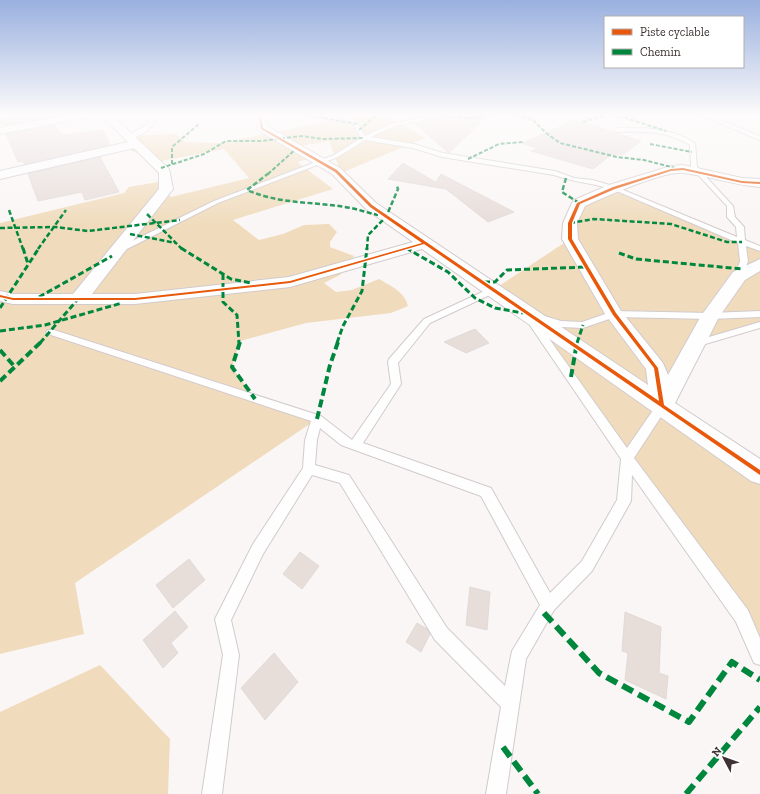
<svg xmlns="http://www.w3.org/2000/svg" width="760" height="794" font-family="'Zilla Slab',serif">
<style>
.green{fill:#f0dcbd}
.building{fill:#e7ddd9;stroke:#e1dad8}
.lines{fill:none;stroke-linecap:round;stroke-linejoin:round}
.service-casing{stroke:#d2cacb;stroke-width:2}
.minor-casing{stroke:#d2cacb;stroke-width:2}
.service{fill:#fefefe;fill-rule:evenodd}
.minor{fill:#fefefe;fill-rule:evenodd}
.quiet-far4{stroke:#00873e;stroke-width:2;stroke-dasharray:4 2;stroke-linecap:butt}
.quiet-far3{stroke:#00873e;stroke-width:2.5;stroke-dasharray:5 2.5;stroke-linecap:butt}
.quiet-far2{stroke:#00873e;stroke-width:3;stroke-dasharray:6 3;stroke-linecap:butt}
.quiet-far1{stroke:#00873e;stroke-width:4;stroke-dasharray:8 4;stroke-linecap:butt}
.quiet{stroke:#00873e;stroke-width:6;stroke-dasharray:12 6;stroke-linecap:butt}
.cycleway-casing{stroke:#fff;stroke-width:3}
.cycleway{fill:#e8590c;fill-rule:evenodd}
</style>
<rect width="100%" height="100%" fill="#fbf6f6"/>
<path class="green" d="M366 114H385L425 138 341 173 329 141 301 146 315 157 297 162 333 189 233 220 259 240 283 234 304 225 329 224 337 232 330 242V247L354 256 340 275 324 283 336 292 352 290 379 279C391 286 405 292 408 306L391 313 306 323 240 341 232 367 255 399 317 419 75 583 84 634 0 654V223L124 193 129 187 158 182 171 197 249 178 224 149 157 162 121 146 133 136 176 134 185 142 220 143Z
M614 188 760 249V325L695 344 662 406 760 473V658L742 616 527 313 493 290 570 239 579 203Z
M100 665 170 739 168 794H0V712Z"/>
<path class="building" d="M24 114 29 117 46 114 48 117 2 126 0 121Z
M444 114H489L449 153 414 123 442 117Z
M576 120 616 133 641 141 622 155 612 154 593 169 531 151 538 149 522 143Z
M54 125 62 135 103 130 110 145 24 164 23 161 18 162 6 134Z
M100 157 119 192 85 200 82 192 38 201 28 174Z
M403 163 437 183 436 182 441 174 514 212 488 222 446 189 388 179Z
M475 329 489 343 466 353 444 342Z
M300 552 319 566 302 589 283 574Z
M189 559 205 580 173 608 156 585Z
M470 587 490 592 487 630 466 625Z
M175 611 188 627 171 643 178 653 163 668 143 640Z
M625 612 661 627 659 673 668 676 666 699 625 680 628 653 622 651Z
M417 623 427 629 430 634 421 652 406 642Z
M274 653 298 682 265 720 241 688Z"/>
<g class="lines">
<g class="service-casing">
<path id="service" d="M152 114H157C155 127 140 139 127 138V136L147 125Z
M340 114C353 114 359 126 365 136L391 124 442 114V116L395 126 371 137 414 144 443 153 555 171 574 178 593 180 616 187 737 237 736 227 727 217V206L691 167 690 145C667 131 644 131 617 132L614 130 617 128C645 127 670 128 695 143L697 167 733 206 735 217 744 227 745 240 760 246V251L746 246 748 261 742 278H736L735 276 740 261 738 243 612 189C592 183 573 182 554 175L442 157 413 148 365 140 338 157 218 203 121 252 114 250 214 201 334 155 361 138 354 125Z
M698 114H705L760 136V140Z
M493 287 496 288V292L430 323 398 363 401 384 363 443 491 488 550 593 582 561 617 500 621 459 527 321 532 318 535 319 627 448 658 403H666L668 406 666 409 634 458 748 610 760 638V665L754 663 736 622 632 475 631 501 592 571 554 610 526 659 506 794H486L501 707 435 640 340 483 312 475 263 554 231 620 239 655 222 794H202L223 655 215 619 253 544 303 468 305 440 311 421 48 334 46 332 48 330H54L321 416 352 440 391 384 388 362 389 359 424 319ZM320 428 341 445 481 496 540 605 512 651 505 686 447 628 349 475 315 465 317 440Z
M614 311 710 313 760 311V317L710 319 615 317 583 328 561 327 538 320 536 318 541 315 561 321 582 322Z
M760 322V328L695 347 690 344 692 342Z"/>
</g>
<g class="minor-casing">
<path id="minor" d="M73 114H96L91 117 0 134V128Z
M100 114H111L169 169 173 189 92 294H135L289 277 413 242 366 209 332 174 258 130 255 118 252 114H263L267 126 340 168 376 203 648 385 646 369 605 314 562 239 563 223 572 203 574 200 609 185 671 166 683 165 742 178 760 179V187C734 185 710 176 684 173 664 170 605 197 585 206L577 223 578 239 621 311 663 363 668 375 701 316 733 272 760 259V271L745 280 719 317 675 403 760 459V484L751 481 422 249 290 287 135 304H13L0 301V291L13 294H73L159 189V173L134 148 0 179V171L128 142Z"/>
</g>
<use href="#service" class="service"/>
<use href="#minor" class="minor"/>
<path class="quiet-far4" d="M510 114 532 119 546 133 560 143 617 157 644 160 675 168
M613 114 666 131
M306 115 357 124
M440 115 469 118 494 114
M583 122 602 116 600 114
M359 130 378 114
M650 144 692 152
M468 159 499 144 523 142
M172 164V147L199 124
M161 168 204 154 226 141H261L302 136 322 139 364 138
M268 174 297 148"/>
<path class="quiet-far3" d="M269 173 247 190C282 205 314 201 351 208 360 210 369 213 378 215
M566 178 562 192 579 203
M9 210 23 249
M147 214 182 249
M570 223 594 219 671 224 727 242H742
M0 228 55 227 88 231 180 220
M130 234 176 243
M406 248 408 249
M38 249 66 210
M367 249 368 235 386 217 398 189 397 186"/>
<path class="quiet-far2" d="M23 248 28 264
M181 248 231 279 251 283
M406 248 448 272 475 298 495 308 523 313
M619 253 636 259 742 269
M223 274V302L237 315 239 343
M484 282H495L507 270 587 267
M39 297 112 256
M0 308 39 248
M0 331 45 325 122 303
M40 343 78 299
M337 343 343 326 362 291 367 248
M577 343 583 325"/>
<path class="quiet-far1" d="M240 342 232 367 255 399
M0 350 14 366
M571 377 577 342
M0 381 41 342
M317 419 330 365 338 342"/>
<path class="quiet" d="M544 613 599 673 689 722 732 662 760 680
M503 747 538 794
M686 794 760 707"/>
<g class="cycleway-casing">
<path id="cycleway" d="M256 114H259L261 117 263 128 337 170 372 205 659 401 654 368 613 315 568 239V223L577 203 613 187 671 169 683 168 742 181 760 182V184L742 183 683 170 671 171 615 189 580 204 572 223V239L616 313 658 368 664 405 760 470V475L424 244 290 283 135 300H13L0 297V295L13 298H135L290 281 422 243 370 207 335 172 261 129 259 117Z"/>
</g>
<use href="#cycleway" class="cycleway"/>
</g>
<linearGradient id="sky" x2="0" y2="1"><stop stop-color="#99b0df"/><stop offset="0.51" stop-color="#fdfbfb"/><stop offset="1" stop-color="#fdfbfb" stop-opacity="0"/></linearGradient>
<rect width="760" height="225" fill="url(#sky)"/>
<rect x="604" y="16" width="140" height="52" fill="#ffffff" stroke="#b2adad"/>
<rect x="612" y="29" width="20" height="6" fill="#e8590c" stroke="#b2adad"/>
<text x="640" y="36" font-size="12" fill="#3e3232">Piste cyclable</text>
<rect x="612" y="49" width="20" height="6" fill="#00873e" stroke="#b2adad"/>
<text x="640" y="56" font-size="12" fill="#3e3232">Chemin</text>
<g transform="translate(724 758) rotate(311)" stroke="#ffffff" stroke-width="3" paint-order="stroke">
<path d="M0-3L7 15L0 10L-7 15Z" fill="#3e3232"/>
<text y="-6" font-size="11" font-weight="bold" text-anchor="middle" fill="#3e3232">N</text>
</g>
</svg>
